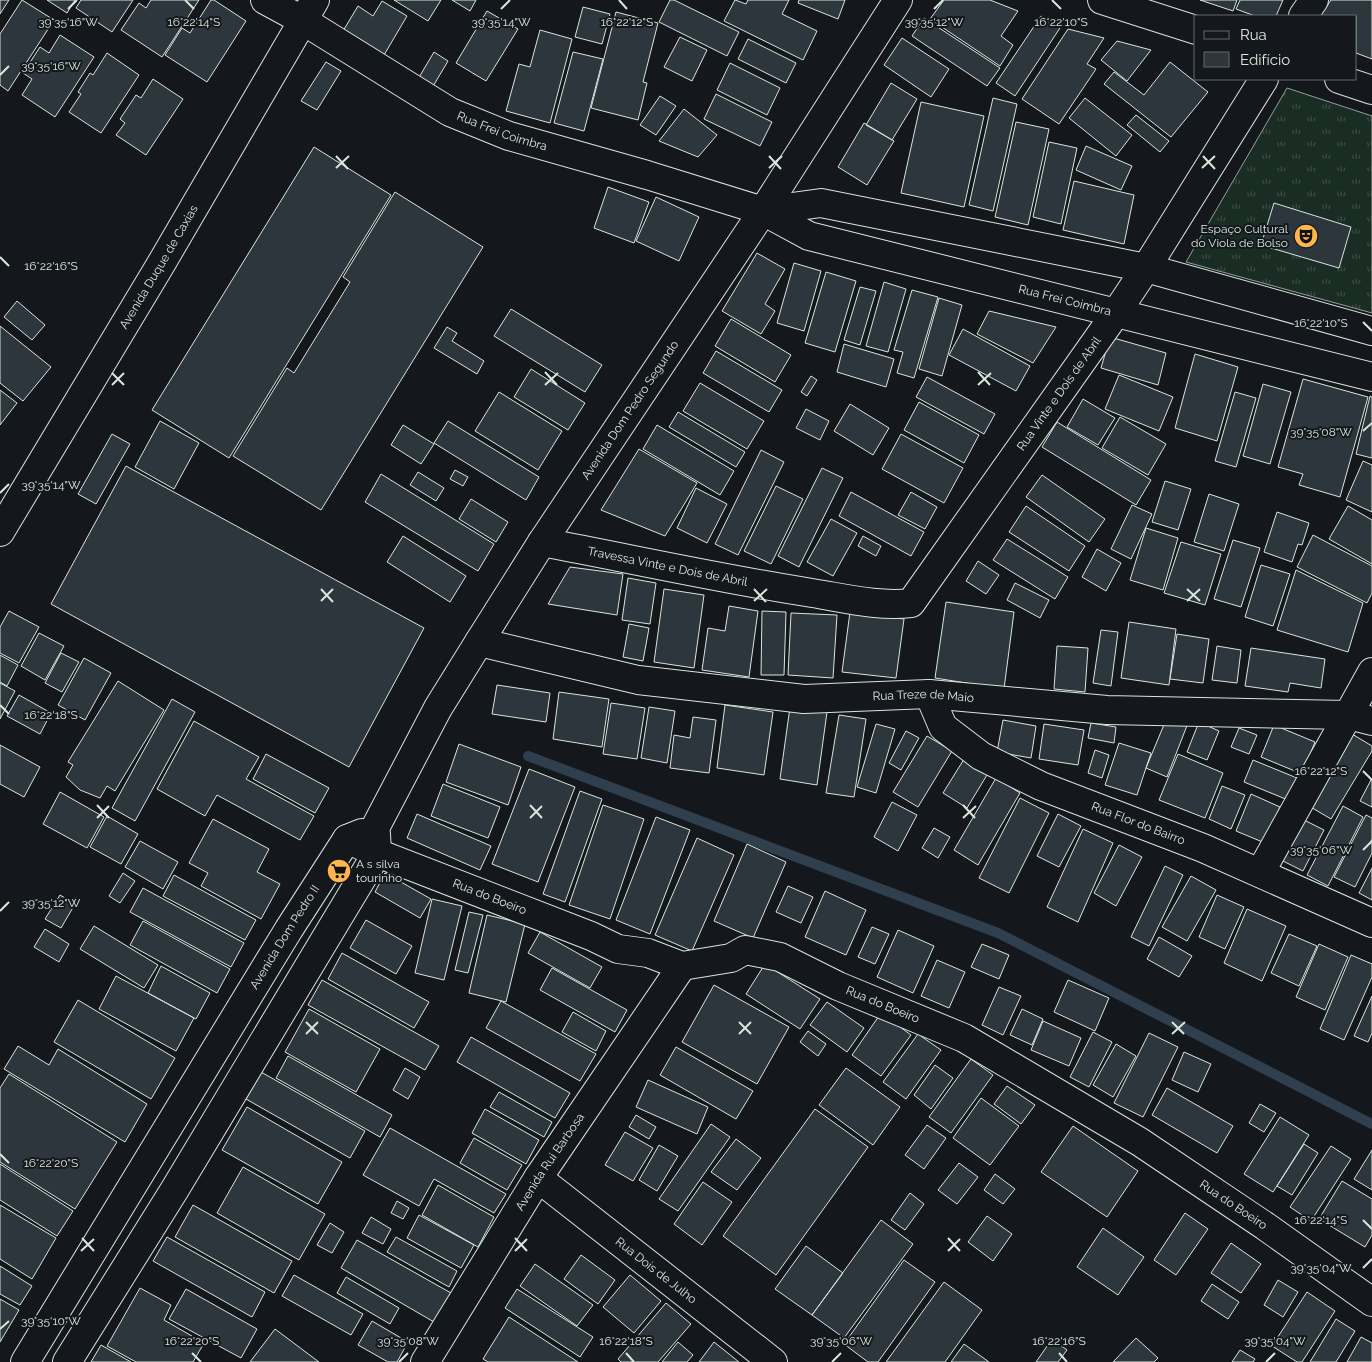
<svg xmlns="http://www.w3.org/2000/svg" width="1372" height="1362" font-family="Raleway,sans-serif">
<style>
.grass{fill:url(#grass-tufts);stroke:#939e99}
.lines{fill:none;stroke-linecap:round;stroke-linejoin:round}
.stream{stroke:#2f3f4d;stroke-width:10}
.building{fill:#2c363c;stroke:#d8e6dc}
.street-casing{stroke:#d8e6dc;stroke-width:30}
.street{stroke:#14181c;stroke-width:28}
.ticks{fill:none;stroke:#d8e6dc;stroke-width:2}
.labels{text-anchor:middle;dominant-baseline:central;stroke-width:4;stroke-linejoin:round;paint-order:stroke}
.street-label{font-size:12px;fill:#d8e6dc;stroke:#14181c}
.poi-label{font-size:12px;fill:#d8e6dc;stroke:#14181c;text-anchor:end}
.ticks-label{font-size:12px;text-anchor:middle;fill:#d8e6dc;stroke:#14181c;stroke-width:4;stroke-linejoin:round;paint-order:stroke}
</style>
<defs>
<pattern id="grass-tufts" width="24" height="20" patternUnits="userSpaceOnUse" patternTransform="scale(1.25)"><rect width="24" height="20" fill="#1a2d24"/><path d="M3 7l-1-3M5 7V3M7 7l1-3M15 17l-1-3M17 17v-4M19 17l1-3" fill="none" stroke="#3b4b43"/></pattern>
</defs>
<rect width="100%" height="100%" fill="#14181c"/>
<path class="grass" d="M1287 88 1372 116V313L1186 262Z"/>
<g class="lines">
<path class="stream" d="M528 756 998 933 1372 1124"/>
</g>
<path class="building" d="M0 0H9L0 14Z
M22 0 54 20 8 91 0 85V34Z
M47 0H75L67 13Z
M81 0H133L112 32 76 8Z
M151 0H199L162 57 121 30 139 3 146 8Z
M211 0H214L246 21 207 82 165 55 182 28 190 33Z
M394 0H441L428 21Z
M452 0H476L470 11Z
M670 0H674L739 32 727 56 659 22Z
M735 0 746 4 748 0H789L782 14 817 31 803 60 724 21Z
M799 0H845L838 19 798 3Z
M944 0H990L1018 11 1001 36 1013 45 1000 66 930 19Z
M1200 0H1237L1233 11Z
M1240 0H1283L1276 16H1255L1236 9Z
M1331 0H1372V59L1356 53V16H1320Z
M382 1 407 16 384 55 343 31 358 6 373 16Z
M583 7 610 14 602 44 575 37Z
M487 11 518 29 486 81 456 63Z
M616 12 658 23 643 82 647 83 638 120 591 108Z
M1041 16 1060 28 1015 96 996 83Z
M924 18 1000 68 987 86 912 36Z
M1068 29 1104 38 1087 64 1096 69 1059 124 1022 99Z
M540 30 572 39 550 123 506 111 519 64 530 67Z
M60 35 94 57 55 117 22 95 32 79 23 73 40 47 49 53Z
M680 37 707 50 692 81 664 67Z
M902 38 949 69 931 97 884 65Z
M748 39 796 63 786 83 738 59Z
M1117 41 1151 50 1127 81 1101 60Z
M434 52 448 61 432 88 418 79Z
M573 52 603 59 584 131 554 123Z
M107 53 139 75 101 133 69 112 81 94 78 92 90 73 93 75Z
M326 62 341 71 317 110 301 101Z
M1170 62 1208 92 1171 137 1104 84 1114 72 1144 95Z
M730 63 780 88 767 115 717 90Z
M153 79 183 99 146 155 116 135 125 123 120 119 136 95 141 98Z
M891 83 917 99 892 140 866 125Z
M716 94 772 122 760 146 704 119Z
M660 96 676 106 656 135 640 125Z
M993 98 1017 104 993 211 969 205Z
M1085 98 1132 135 1116 156 1069 118Z
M921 102 984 116 964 207 901 193Z
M684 109 717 135 698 157 659 141Z
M1136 115 1169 141 1160 152 1127 125Z
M1016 122 1049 129 1028 225 995 217Z
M864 123 894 141 867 185 838 167Z
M1049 142 1077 148 1061 224 1033 217Z
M1086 146 1132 166 1121 190 1076 170Z
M314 147 391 195 229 458 152 410Z
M1074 181 1134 195 1124 244 1063 230Z
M608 187 649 202 634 243 594 228Z
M395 192 483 247 321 510 233 456 287 368 294 373 350 282 343 277Z
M656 197 699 217 679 261 636 241Z
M1274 203 1351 227 1339 268 1261 245Z
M757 253 785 269 765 304 775 311 761 334 722 311Z
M794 263 821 271 804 331 777 323Z
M826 272 856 281 835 352 805 343Z
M884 282 906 289 888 352 866 346Z
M860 287 876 291 860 345 844 340Z
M912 290 938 297 914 378 897 373 903 352 894 350Z
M939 298 962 305 942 376 919 369Z
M17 301 45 325 32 340 4 317Z
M511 309 602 365 585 392 494 336Z
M989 311 1056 327 1033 363 977 334Z
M731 319 791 355 775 382 715 346Z
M0 326 51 367 23 401 0 383Z
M447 327 457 333 452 341 484 361 477 374 434 348Z
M963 329 1030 366 1016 391 949 355Z
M1110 337 1166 353 1158 385 1101 368Z
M844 344 894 359 886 387 837 372Z
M716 351 782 390 769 412 703 373Z
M1195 354 1238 367 1217 441 1175 428Z
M531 369 585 403 568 430 514 397Z
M1119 375 1173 397 1159 431 1105 409Z
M811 376 817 380 807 396 801 392Z
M927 377 995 414 984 434 916 397Z
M1303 379 1368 397 1340 497 1299 485 1303 474 1278 467Z
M700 383 764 421 747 449 683 411Z
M1263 384 1291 392 1270 464 1243 456Z
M0 390 17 403 0 425Z
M499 392 562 431 538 470 475 431Z
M1235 392 1256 398 1236 467 1215 461Z
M1370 396 1372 397V458L1356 454Z
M1083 399 1115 418 1098 445 1067 427Z
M919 402 979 435 964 463 904 430Z
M850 404 889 428 873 455 834 431Z
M806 409 829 421 820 440 796 428Z
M678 412 745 452 736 467 669 427Z
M1120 417 1166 444 1148 475 1102 448Z
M160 421 199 443 174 489 135 467Z
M448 421 539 477 526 500 434 443Z
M1057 422 1151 480 1136 505 1042 447Z
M403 425 434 444 421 464 391 445Z
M657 425 734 471 720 495 643 449Z
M112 434 130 444 96 504 78 494Z
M901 434 963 468 944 503 882 469Z
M639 449 697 483 665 536 601 510Z
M761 450 784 462 738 555 715 544Z
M1363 461 1372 465V512L1346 500Z
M126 466 424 628 349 767 51 604Z
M822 468 843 478 799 567 778 556Z
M455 470 468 477 463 486 450 479Z
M418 472 444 488 436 501 410 485Z
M381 474 494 544 478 571 365 502Z
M1042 475 1105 519 1089 542 1026 497Z
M1165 481 1191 489 1178 530 1152 522Z
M776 486 803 499 771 564 744 551Z
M696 488 727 504 707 543 677 528Z
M851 492 924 532 911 556 839 516Z
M911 492 937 507 925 529 898 515Z
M1209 494 1239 504 1224 551 1194 542Z
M471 499 508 522 496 542 459 519Z
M1132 505 1152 514 1131 559 1111 549Z
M1026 506 1085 546 1069 571 1009 532Z
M1348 506 1372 520V564L1329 539Z
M1277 512 1309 523 1302 545 1298 544 1292 562 1264 552Z
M831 519 857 533 833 576 807 562Z
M1146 528 1178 538 1163 590 1130 580Z
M1313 535 1372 566V593L1367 603 1297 567Z
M403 536 466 576 450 602 387 562Z
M863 536 881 546 876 556 858 546Z
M1007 539 1068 577 1055 599 993 560Z
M1233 540 1260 548 1241 607 1214 599Z
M1181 542 1221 554 1205 605 1164 593Z
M1097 549 1121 563 1106 591 1082 577Z
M978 561 999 575 986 594 966 581Z
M1261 565 1290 574 1273 626 1245 617Z
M570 567 623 574 617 615 548 604Z
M1296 570 1363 603 1348 652 1277 630Z
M628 578 656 583 650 624 622 620Z
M1015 583 1049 600 1040 618 1007 600Z
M664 589 704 595 694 668 654 662Z
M946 602 1014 612 1004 689 935 678Z
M729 606 758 611 749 677 702 670 708 628 725 631Z
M9 611 39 627 19 663 0 653V627Z
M762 611 786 612 784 675H761Z
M850 612 904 619 896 678 842 672Z
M791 613 837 615 833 678 788 675Z
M1129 622 1176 629 1169 685 1121 678Z
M629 624 649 628 643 661 623 657Z
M1101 630 1118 632 1111 686 1093 683Z
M39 633 64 646 45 680 21 666Z
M1177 634 1209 639 1203 683 1170 679Z
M1057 646 1088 648 1085 692 1054 689Z
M1217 646 1241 650 1237 683 1212 680Z
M1251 648 1325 659 1321 688 1290 683 1288 692 1245 686Z
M61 653 79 662 62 692 45 683Z
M0 655 18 665 7 686 0 682Z
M84 658 111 673 85 720 58 705Z
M118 681 164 710 115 791 107 786 100 798 80 790 66 777 73 765 68 762Z
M0 683 15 691 0 719Z
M497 685 550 693 546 722 492 714Z
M559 692 609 699 602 747 553 739Z
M19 695 51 713 40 734 7 716Z
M172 699 195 712 135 821 112 808Z
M611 703 645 708 637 759 603 754Z
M725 705 773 712 764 775 717 768Z
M649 707 675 711 667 763 641 758Z
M790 707 827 712 817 785 780 779Z
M839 715 866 719 854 797 826 793Z
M1168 715 1188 723 1167 777 1146 768Z
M693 717 716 720 709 773 670 768 674 735 690 738Z
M1003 720 1036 726 1031 758 997 752Z
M194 721 259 757 246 779 314 816 300 840 217 795 205 816 157 789Z
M1199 722 1219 731 1207 760 1187 752Z
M1091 723 1116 727 1114 743 1088 738Z
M876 724 895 729 876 793 857 787Z
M1044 724 1084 730 1078 765 1039 759Z
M1274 725 1315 742 1302 774 1261 757Z
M1239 728 1257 735 1249 754 1231 747Z
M906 731 919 738 901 770 889 763Z
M1352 734 1372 746V751L1331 819 1309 806Z
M927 736 952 751 918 807 893 792Z
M1119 743 1151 753 1137 795 1105 785Z
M459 744 521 767 508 805 446 782Z
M0 745 40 767 24 797 0 784Z
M1095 750 1109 755 1102 778 1088 773Z
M266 754 329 788 315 813 253 779Z
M1178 754 1223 773 1205 818 1159 800Z
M966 756 990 770 967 808 943 793Z
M1253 760 1297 778 1288 800 1244 782Z
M529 769 575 787 538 882 492 864Z
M996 778 1020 793 978 865 954 850Z
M1372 778V807L1360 801Z
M443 784 500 807 488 838 431 816Z
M1222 786 1245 795 1231 829 1209 819Z
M580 791 602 799 565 902 543 894Z
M60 792 104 817 87 848 43 824Z
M1251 794 1280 807 1265 843 1236 831Z
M1020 798 1049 813 1009 893 979 878Z
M892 802 917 815 898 851 874 837Z
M603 805 644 819 610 919 569 905Z
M1343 806 1363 817 1328 886 1307 875Z
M417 814 491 846 480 870 407 838Z
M1058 814 1081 826 1059 867 1037 856Z
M1366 815 1372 818V839L1370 843 1372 844V853L1355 887 1334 877Z
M107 816 138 834 121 864 90 847Z
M656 817 690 830 650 934 616 920Z
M213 819 269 849 257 872 280 884 261 919 201 886 208 873 189 863Z
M1304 820 1324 830 1303 871 1283 861Z
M934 828 950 837 938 858 922 848Z
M1083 829 1113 843 1078 922 1047 907Z
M697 838 734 855 692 951 655 935Z
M140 841 178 862 163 889 125 867Z
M747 844 786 862 753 938 714 921Z
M1119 845 1142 857 1116 906 1094 893Z
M1165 866 1183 875 1149 946 1131 937Z
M1372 868V900L1359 893Z
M123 873 135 881 120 903 109 896Z
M385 873 431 899 420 918 375 892Z
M174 875 256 920 245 940 163 896Z
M1191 876 1216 890 1187 941 1162 927Z
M788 886 813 897 801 923 776 912Z
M143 888 244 943 231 967 130 912Z
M825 891 866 910 846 955 805 937Z
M60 895 75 904 61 928 45 919Z
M1217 895 1244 907 1225 949 1199 937Z
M432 899 462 906 444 980 415 973Z
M1247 909 1286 926 1262 981 1224 963Z
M469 912 483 915 468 973 455 970Z
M487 915 525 924 506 1002 469 993Z
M366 920 412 946 396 974 350 948Z
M143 921 230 969 217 993 130 945Z
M94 926 158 965 144 988 80 949Z
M872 927 889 934 875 964 858 957Z
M45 929 69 944 59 962 34 947Z
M898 930 934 946 913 993 877 977Z
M540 932 602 967 590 988 528 953Z
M1289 934 1317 946 1299 986 1271 973Z
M1159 937 1192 956 1179 977 1147 959Z
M982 944 1009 955 999 979 971 967Z
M1319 944 1348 957 1325 1010 1296 997Z
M342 953 429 1002 414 1028 328 979Z
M1351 955 1372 964V977L1344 1040 1320 1029Z
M937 960 965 972 949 1008 921 996Z
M765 964 820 999 800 1029 746 994Z
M161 966 210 993 196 1019 148 993Z
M552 968 627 1010 615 1032 540 990Z
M116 976 194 1018 176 1051 99 1009Z
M322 980 439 1046 425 1070 308 1005Z
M1068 980 1109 998 1095 1031 1054 1012Z
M714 985 789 1027 757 1084 682 1042Z
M999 987 1021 996 1003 1035 982 1025Z
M1372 996V1033L1368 1042 1354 1036Z
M78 1000 175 1058 151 1099 54 1042Z
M501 1001 596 1054 580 1081 486 1028Z
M827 1002 864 1028 847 1052 810 1025Z
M309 1009 380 1049 356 1092 285 1052Z
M1022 1009 1043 1019 1032 1045 1010 1035Z
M573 1012 606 1031 596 1051 562 1032Z
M881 1013 911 1035 881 1076 852 1055Z
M1043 1021 1081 1038 1069 1066 1031 1050Z
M808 1031 826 1044 818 1056 800 1042Z
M1093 1032 1112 1042 1089 1087 1070 1077Z
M1149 1033 1178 1047 1143 1117 1114 1103Z
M918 1034 941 1050 906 1099 883 1082Z
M471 1037 570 1093 555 1118 457 1062Z
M1116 1044 1136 1056 1113 1097 1093 1085Z
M18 1046 49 1065 58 1049 147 1104 125 1142 4 1069Z
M676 1047 753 1091 736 1119 660 1075Z
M1184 1052 1211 1064 1198 1092 1172 1080Z
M288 1056 392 1115 380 1137 276 1078Z
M971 1059 993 1075 951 1133 929 1117Z
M935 1065 953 1078 931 1109 914 1095Z
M405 1068 420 1077 408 1099 393 1090Z
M846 1068 900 1107 873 1145 819 1105Z
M261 1072 365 1131 350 1158 246 1099Z
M9 1074 117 1142 75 1209 0 1162V1088Z
M648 1080 708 1107 697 1134 636 1107Z
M1007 1086 1035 1105 1021 1124 994 1104Z
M1167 1088 1233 1126 1217 1153 1152 1115Z
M499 1092 552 1122 544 1137 490 1107Z
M981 1098 1019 1126 990 1165 953 1138Z
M1260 1104 1276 1113 1264 1132 1249 1123Z
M247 1107 342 1162 318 1204 222 1150Z
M485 1109 539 1140 526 1164 472 1133Z
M815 1109 868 1147 776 1275 723 1236Z
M636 1115 656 1127 649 1139 629 1127Z
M1280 1117 1309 1135 1273 1192 1244 1174Z
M711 1124 730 1137 678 1211 659 1199Z
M927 1125 946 1138 924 1169 905 1155Z
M1073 1126 1138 1171 1107 1217 1041 1172Z
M390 1128 506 1194 494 1213 434 1179 419 1206 363 1175Z
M625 1132 653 1148 633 1181 605 1165Z
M474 1138 522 1165 507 1190 460 1163Z
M736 1139 761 1158 737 1190 711 1172Z
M1304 1144 1318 1153 1292 1195 1277 1186Z
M659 1145 678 1156 657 1191 639 1180Z
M1331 1146 1351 1159 1311 1221 1290 1207Z
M1372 1150V1190L1354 1179Z
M959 1163 978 1177 957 1204 938 1190Z
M0 1164 73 1211 57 1236 0 1200Z
M243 1167 325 1214 299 1260 217 1213Z
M995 1174 1015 1189 1003 1204 984 1190Z
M1342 1181 1372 1199V1235L1365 1247 1319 1219Z
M703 1182 732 1202 702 1245 674 1224Z
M438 1185 494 1217 478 1247 422 1215Z
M910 1193 924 1204 905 1230 891 1220Z
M397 1201 409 1208 403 1219 391 1213Z
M0 1205 56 1238 32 1279 0 1259Z
M193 1205 292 1261 274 1293 175 1237Z
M1185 1213 1208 1229 1176 1275 1154 1260Z
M419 1215 474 1245 461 1268 407 1238Z
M987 1216 1012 1234 993 1261 968 1242Z
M371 1217 391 1229 383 1244 362 1233Z
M881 1220 913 1244 844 1338 812 1315Z
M330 1223 344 1232 332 1253 317 1245Z
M1103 1228 1144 1257 1118 1295 1077 1267Z
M167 1237 265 1292 252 1317 153 1261Z
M396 1237 457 1271 449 1287 387 1252Z
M357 1240 451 1293 434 1322 341 1268Z
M1231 1243 1261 1264 1241 1293 1211 1273Z
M806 1246 843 1273 812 1315 775 1289Z
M581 1255 615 1280 598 1304 564 1279Z
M904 1260 935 1282 878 1362H868L844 1344Z
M535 1264 593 1305 577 1326 520 1286Z
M0 1266 32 1286 20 1305 0 1294Z
M294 1275 363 1314 351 1335 282 1296Z
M630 1275 661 1301 634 1333 603 1307Z
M346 1277 399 1308 390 1324 337 1293Z
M1278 1280 1298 1292 1283 1317 1264 1305Z
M944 1282 982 1310 945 1362H886Z
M1212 1284 1239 1302 1228 1319 1201 1301Z
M140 1288 171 1305 164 1320 204 1343 193 1362H136L107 1346Z
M186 1289 257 1329 241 1358 169 1319Z
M517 1289 593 1337 580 1357 505 1308Z
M1307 1292 1335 1311 1302 1362H1297L1272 1346Z
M0 1299 19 1310 0 1342Z
M666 1303 691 1324 658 1362H621L618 1359Z
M509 1317 578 1362H488L483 1359Z
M1336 1319 1355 1331 1336 1362H1310Z
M372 1321 408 1342 397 1362H388L358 1345Z
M275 1329 319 1362H250Z
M1361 1337 1372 1343V1362H1347Z
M1136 1338 1158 1358 1154 1362H1113Z
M1052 1339 1067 1350 1058 1362H1036Z
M678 1342 693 1355 687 1362H662Z
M714 1342 739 1362H699Z
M964 1344 989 1362H951Z
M101 1345 131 1362H91Z
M1240 1350 1255 1359 1253 1362H1232Z"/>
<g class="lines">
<g class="street-casing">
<g id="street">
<path id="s1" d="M265 0 302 20 450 112 509 136 647 175 763 211 809 236 1372 377"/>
<path d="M1102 0 1196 30"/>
<path d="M1303 16 1314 0"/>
<path d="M1339 79 1372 90"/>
<path d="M763 211 821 203 1146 268 1372 331"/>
<path id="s2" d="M0 532 161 264 315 0"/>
<path id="s3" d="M542 542C632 559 722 579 812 593 844 598 879 607 911 603L1116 313 1146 268 1264 79"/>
<path id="s4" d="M479 642 638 680 804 699 929 694 1107 710 1348 715 1372 721"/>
<path id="s5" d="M929 694 943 727 981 756 1041 786 1203 848 1372 923"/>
<path id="s6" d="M375 828 438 708 479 642 542 542 763 211 898 0"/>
<path id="s7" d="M347 839 377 853 591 936 618 949 648 953 682 966 731 958 745 950 780 957 838 986 964 1038 1140 1142 1265 1226 1372 1302"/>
<path d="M1260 873 1372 672"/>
<path id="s8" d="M538 1178 773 1362"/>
<path id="s9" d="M25 1362 289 929 347 839 362 833"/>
<path d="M67 1362 175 1189 377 853 376 834"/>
<path id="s10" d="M425 1362 538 1178 682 966"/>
</g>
</g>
<use href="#street" class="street"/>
</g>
<path class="ticks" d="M185 0 194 9M619 0 627 9M1052 0 1061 9M68 9 77 0M501 9 510 0M934 9 943 0M0 75 9 66M336 156 348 169M769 156 781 169M1203 156 1215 169M336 168 349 156M769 168 782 156M1202 168 1215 156M0 257 9 266M1363 322 1372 331M545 372 557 385M978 372 990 385M112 373 124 385M112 385 124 373M545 385 558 373M978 385 991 373M1363 431 1372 423M0 493 9 484M321 589 333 602M754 589 766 602M1187 589 1200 601M321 601 333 589M754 601 767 589M1187 601 1200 589M0 705 9 714M1363 771 1372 780M97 805 109 818M530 805 542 818M963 805 975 818M97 818 109 806M530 818 542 806M963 818 976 806M1363 850 1372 841M0 911 9 902M306 1022 318 1034M739 1022 751 1034M1172 1022 1184 1034M306 1034 318 1022M739 1034 751 1022M1172 1034 1185 1022M0 1154 9 1163M1363 1220 1372 1229M82 1238 94 1251M515 1238 527 1251M948 1238 960 1251M81 1251 94 1239M515 1251 527 1239M948 1251 960 1239M1363 1268 1372 1259M0 1329 9 1321M192 1353 201 1362M626 1353 634 1362M1059 1353 1067 1362M399 1362 408 1353M832 1362 841 1353M1266 1362 1275 1353"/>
<defs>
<g id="theatre-disc" transform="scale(1.25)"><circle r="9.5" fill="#ffb74d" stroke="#14181c"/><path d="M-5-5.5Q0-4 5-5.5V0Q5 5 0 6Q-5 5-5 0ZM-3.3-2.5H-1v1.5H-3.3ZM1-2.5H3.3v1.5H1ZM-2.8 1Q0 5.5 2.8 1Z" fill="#111"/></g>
<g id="supermarket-disc" transform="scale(1.25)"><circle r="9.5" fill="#ffb74d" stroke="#14181c"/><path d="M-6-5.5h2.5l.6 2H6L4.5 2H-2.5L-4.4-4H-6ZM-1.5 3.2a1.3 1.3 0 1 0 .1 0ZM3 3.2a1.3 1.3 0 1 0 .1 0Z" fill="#111"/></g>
</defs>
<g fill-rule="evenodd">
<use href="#theatre-disc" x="1306" y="236"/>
<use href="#supermarket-disc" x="339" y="871"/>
</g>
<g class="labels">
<g class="street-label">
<text stroke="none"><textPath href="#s1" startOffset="272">Rua Frei Coimbra</textPath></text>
<text stroke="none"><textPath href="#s2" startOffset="309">Avenida Duque de Caxias</textPath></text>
<text stroke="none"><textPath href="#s1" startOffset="861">Rua Frei Coimbra</textPath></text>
<text stroke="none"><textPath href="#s3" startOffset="631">Rua Vinte e Dois de Abril</textPath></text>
<text stroke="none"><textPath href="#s6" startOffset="490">Avenida Dom Pedro Segundo</textPath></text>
<text stroke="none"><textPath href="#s3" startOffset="128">Travessa Vinte e Dois de Abril</textPath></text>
<text stroke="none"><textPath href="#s4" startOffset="450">Rua Treze de Maio</textPath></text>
<text stroke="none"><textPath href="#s5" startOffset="255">Rua Flor do Bairro</textPath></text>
<text stroke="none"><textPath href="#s7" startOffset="154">Rua do Boeiro</textPath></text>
<text stroke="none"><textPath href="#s9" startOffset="498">Avenida Dom Pedro II</textPath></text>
<text stroke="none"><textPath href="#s7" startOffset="574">Rua do Boeiro</textPath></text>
<text stroke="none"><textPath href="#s10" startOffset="236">Avenida Rui Barbosa</textPath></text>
<text stroke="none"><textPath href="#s7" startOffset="979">Rua do Boeiro</textPath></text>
<text stroke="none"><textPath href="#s8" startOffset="150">Rua Dois de Julho</textPath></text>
</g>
<g class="poi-label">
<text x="1288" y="229">Espaço Cultural<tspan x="1288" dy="14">do Viola de Bolso</tspan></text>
<text x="356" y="864" text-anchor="start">A s silva<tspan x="356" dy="14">tourinho</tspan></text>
</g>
</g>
<g class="ticks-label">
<text x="68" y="26">39°35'16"W</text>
<text x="501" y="26">39°35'14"W</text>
<text x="934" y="26">39°35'12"W</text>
<text x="194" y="26">16°22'14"S</text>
<text x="627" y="26">16°22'12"S</text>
<text x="1061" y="26">16°22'10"S</text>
<text x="51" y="70">39°35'16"W</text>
<text x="51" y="270">16°22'16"S</text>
<text x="1321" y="327">16°22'10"S</text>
<text x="1321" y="436">39°35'08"W</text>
<text x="51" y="489">39°35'14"W</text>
<text x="51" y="719">16°22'18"S</text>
<text x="1321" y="775">16°22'12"S</text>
<text x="1321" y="854">39°35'06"W</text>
<text x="51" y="907">39°35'12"W</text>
<text x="51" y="1167">16°22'20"S</text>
<text x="1321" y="1224">16°22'14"S</text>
<text x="1321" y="1272">39°35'04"W</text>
<text x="51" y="1325">39°35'10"W</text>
<text x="192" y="1345">16°22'20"S</text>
<text x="626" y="1345">16°22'18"S</text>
<text x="1059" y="1345">16°22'16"S</text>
<text x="408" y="1345">39°35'08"W</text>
<text x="841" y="1345">39°35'06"W</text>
<text x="1275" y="1345">39°35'04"W</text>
</g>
<rect x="1194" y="15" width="162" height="65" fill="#14181c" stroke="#626a69"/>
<rect x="1204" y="31" width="25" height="8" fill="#14181c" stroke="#626a69"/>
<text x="1240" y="40" font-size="15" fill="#d8e6dc">Rua</text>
<rect x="1204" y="52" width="25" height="15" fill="#2c363c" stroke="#626a69"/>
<text x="1240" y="65" font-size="15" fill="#d8e6dc">Edifício</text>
</svg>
